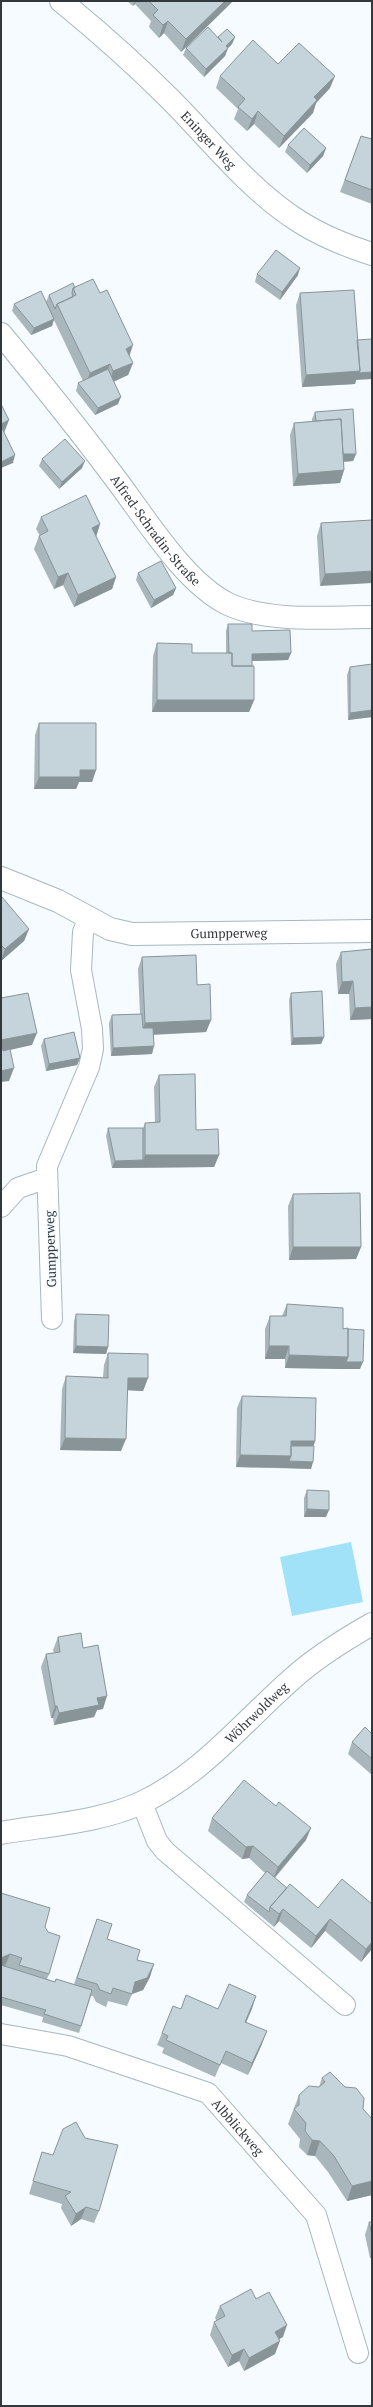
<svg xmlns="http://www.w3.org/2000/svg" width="373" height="2407" font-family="'PT Serif',serif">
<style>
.green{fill:#a2e2f9}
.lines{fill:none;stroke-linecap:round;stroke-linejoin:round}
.service-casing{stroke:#a8b8be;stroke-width:22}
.minor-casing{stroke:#a8b8be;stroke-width:24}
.service{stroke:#fff;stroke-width:20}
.minor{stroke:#fff;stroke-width:22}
.wall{fill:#a9b6bb}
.shaded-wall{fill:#899499}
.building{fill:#c4d4da;stroke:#899499}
.labels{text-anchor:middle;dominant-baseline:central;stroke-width:3.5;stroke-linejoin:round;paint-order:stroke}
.street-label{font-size:13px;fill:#32383b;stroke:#f5fbfe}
</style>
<rect width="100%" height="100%" fill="#f5fbfe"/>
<path class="green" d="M351 1542 363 1602 292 1616 280 1557Z"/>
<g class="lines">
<g class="service-casing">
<g id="service">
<path d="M1 1207 18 1188 47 1178"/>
<path d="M52 1319 47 1166 89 1067 93 1049 92 1029 81 970 83 932 89 918"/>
<path d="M142 1803 157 1841 165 1851 345 2005"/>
<path id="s1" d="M1 2034 68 2046 208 2093 316 2215 358 2353"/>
</g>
</g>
<g class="minor-casing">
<g id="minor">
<path id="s2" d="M61 1C99 32 135 64 170 99 211 140 250 191 300 222 322 236 347 246 372 254"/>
<path id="s3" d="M1 334C39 380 76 426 112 474 143 514 183 582 228 604 269 623 328 617 372 617"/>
<path id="s4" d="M1 878 58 901 110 929 132 934 372 931"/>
<path id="s5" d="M1 1833C46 1825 102 1822 143 1802 203 1773 243 1722 292 1679 316 1657 344 1640 372 1624"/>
</g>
</g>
<use href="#service" class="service"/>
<use href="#minor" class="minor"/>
</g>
<path class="wall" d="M127 1H233L181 52 164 33 159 38 149 27 151 21 135 4 133 6Z
M218 37H235L232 44 228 48 225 56 204 77 183 55 186 48 218 38Z
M278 64 330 88 316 103 313 113 279 148 254 124 247 131 234 119 238 109 216 88 220 76Z
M361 136 372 139V204L340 192Z
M288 145 326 148 323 156 307 173 285 152Z
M257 274 298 275 280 300 255 282Z
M75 288 129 356 133 363 128 375 114 381 118 404 95 415 76 391 78 383 83 381 54 320 52 326 31 335 12 311 14 304 46 302 49 295Z
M300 293 356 380 355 384 302 387 296 305Z
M315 412 356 454 353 461 344 462V470L340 483 293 486 290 435 294 423 312 421V419Z
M42 459 82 468 59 489 39 466Z
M41 517 100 524 96 536 116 577 112 589 74 607 63 585 54 589 34 549 39 536H40L36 529Z
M372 520 320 586 317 536 321 523Z
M138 573 176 588 173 595 151 608 136 580Z
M228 624 252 631 291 653 288 660 252 661 254 700 249 712H152L153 656 157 643 192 653H226V631Z
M372 664V717L348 720 347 675 350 667Z
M39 723 96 770 92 782H79L76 789H34L35 735Z
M1 899 29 929 24 941 1 961Z
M372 949V1019L350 1020 349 994H338L336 964 341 952Z
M142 957 197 985 211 1020 206 1032 154 1035 152 1054 111 1056 109 1023 112 1015 140 1014 138 969Z
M291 993 324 1037 321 1044 291 1045 289 1000Z
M44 1039 80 1058 77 1065 46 1071 41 1046Z
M159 1075 196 1130 219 1155 214 1167 112 1168 106 1136 108 1128H143L145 1123H155L154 1087Z
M293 1194 361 1247 356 1259 289 1260 288 1206Z
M287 1304 343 1329 360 1369 285 1368V1359H265V1329L270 1316H282Z
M76 1314 108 1347 106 1354 73 1353 74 1321Z
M108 1353 148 1378 143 1391 127 1390 121 1451 60 1450 62 1389 66 1376 103 1377 104 1365Z
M242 1396 315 1441 313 1446 311 1469 236 1467 237 1408Z
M307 1490 326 1517H304V1498Z
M58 1637 83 1648 103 1709 97 1710 94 1717 54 1725 53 1718H51L41 1667 46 1654 54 1653 53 1650Z
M372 1732V1775L348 1754 352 1742 371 1733Z
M212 1818 306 1840 275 1878 287 1888 318 1908 372 1904V1949L361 1962 325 1931 311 1948 279 1921 274 1927 244 1902 247 1895 265 1873 249 1858 242 1859 208 1831Z
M1 1893 45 1927 49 1974 47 1979 55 1982 74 1984 97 1919 107 1939 137 1960 150 1977 143 1990 132 1994 127 2006 108 2001 106 2007 96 2002 93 1996H91L79 2033 42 2022 43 2017 1 2005Z
M256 1996 246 2022 262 2044 248 2075 221 2063 215 2077 162 2053 164 2048 157 2045 162 2033 181 2009H218Z
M322 2078 363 2109 372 2195 347 2201 328 2172 315 2156 307 2155 299 2147 300 2139 288 2124 299 2095 319 2087Z
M42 2152 99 2211 94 2223 81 2219 71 2226 61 2208 62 2204 29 2194Z
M369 2222H372V2257L370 2258 365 2235Z
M256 2299 283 2337 279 2339 275 2354 244 2371 239 2361 228 2367 210 2335 214 2322 217 2321 215 2318 220 2306Z"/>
<path class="shaded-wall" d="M135 1H136L135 4 133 6Z
M225 1H228L225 9 181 52 186 39Z
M229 1H233L225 9 228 2Z
M168 21 164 33 159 38 163 25Z
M235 37 232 44 223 53 226 46Z
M228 48 225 56 204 77 206 69Z
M335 76 330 88 316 103 313 113 279 148 284 136 314 97Z
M258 111 254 124 247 131 252 119Z
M326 148 323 156 307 173 310 165Z
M300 268 298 275 280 300 282 292Z
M54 319 52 326 31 335 34 328Z
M133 345 129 357 126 349Z
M133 363 128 375 109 384 113 371Z
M110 364 106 376 85 386 90 373Z
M360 371 372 372V379L356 380 355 384 302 387 306 375Z
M121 397 118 404 95 415 98 408Z
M9 420 4 433 1 434V424Z
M341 454H356L353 461 339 462Z
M15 455 13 463 1 468V462Z
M85 461 82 468 59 489 62 482Z
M344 470 340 483 293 486 298 474Z
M100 524 96 537 92 528Z
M372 571V583L320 586 325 574Z
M68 573 63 585 54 589 58 577Z
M116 577 112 589 74 607 78 595Z
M176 588 173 595 151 608 154 600Z
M291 653 288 660 250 661 252 654Z
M157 700H254L249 712H152Z
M372 710V717L348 720 350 713Z
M80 770H96L92 782H79L76 789H34L39 777Z
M29 929 24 941 1 961 5 949Z
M353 981 349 994H338L342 982Z
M372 1007V1019L350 1020 355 1008Z
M211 1020 206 1032 140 1035 145 1023Z
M37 1033 32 1045 1 1052V1040Z
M324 1037 321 1044 291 1045 293 1038Z
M154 1046 152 1054 111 1056 113 1048Z
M80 1058 77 1065 46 1071 49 1064Z
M14 1068 9 1081 1 1082V1071Z
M145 1155H219L214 1167 112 1168 115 1161 143 1160Z
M293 1247H361L356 1259 289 1260Z
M76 1346 108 1347 106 1354 73 1353Z
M269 1346H289L285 1359H265Z
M289 1355 348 1357 343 1369 285 1368Z
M346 1362H363L360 1369H343Z
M128 1378H148L143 1391 123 1390Z
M65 1438 126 1439 121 1451 60 1450Z
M291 1441H315L311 1454 289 1453Z
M240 1455 291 1456 287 1468 236 1467Z
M289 1461 313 1462 311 1469 287 1468Z
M307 1509 329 1510 326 1517H304Z
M107 1696 103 1709 97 1710 94 1717 54 1725 59 1713 97 1698Z
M55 1706H57L53 1718H51Z
M311 1828 306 1840 273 1879 278 1867Z
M253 1846 249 1858 242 1859 246 1847Z
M283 1909 279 1921 274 1927 279 1914Z
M330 1919 325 1931 311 1948 316 1936Z
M372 1942V1949L361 1962 366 1949Z
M10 1954 5 1966 1 1968V1958Z
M154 1964 150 1977 143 1990 132 1994 135 1982Z
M256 1996 252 2009 241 2034 245 2022Z
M267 2031 262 2044 248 2075 252 2063Z
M312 2140 320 2141 315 2156 307 2155Z
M372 2181V2195L347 2201 352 2186Z
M86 2207 81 2219 71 2226 76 2214Z
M372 2252V2257L370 2258Z
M287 2325 283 2337 270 2344 275 2332Z
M280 2341 275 2354 244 2371 249 2358Z
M244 2349 239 2361 228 2367 232 2355Z"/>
<path class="building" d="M149 1H225L186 39 168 21 163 25 153 15 158 10Z
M208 27 222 42 218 37 227 29 235 37 226 46 228 48 206 69 186 48Z
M253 40 278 64 299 43 335 76 314 97 317 100 284 136 258 111 252 119 238 107 245 99 220 76Z
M304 128 326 148 310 165 288 145Z
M361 136 372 139V190L345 180Z
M276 250 300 268 282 292 257 274Z
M93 279 100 293 107 290 133 345 126 349 133 363 113 371 110 364 90 373 57 304 76 295 73 288Z
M73 283 75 288H73L72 293 73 297 57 304 55 309 49 295Z
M354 290 360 371 306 375 300 293Z
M41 291 54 319 34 328 14 304Z
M372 339V372L359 373 360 371 357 340Z
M108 369 121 397 98 408 78 383Z
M1 404 9 420 1 424Z
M353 409 356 454H343L341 419 316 421 315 412Z
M341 419 344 470 298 474 294 423Z
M1 428H2L15 455 1 462Z
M65 439 85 461 62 482 42 459Z
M86 495 100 524 92 528 116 577 78 595 68 573 58 577 39 536 48 531 41 517Z
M372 520V571L325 574 321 523Z
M161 561 176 588 154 600 138 573Z
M228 624H252V631L290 630 291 653 252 654V666H232V653H229Z
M157 643 192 644V653H232V666H254V700H157Z
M372 664V710L350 713V667Z
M39 723H96V770H80V777H39Z
M2 897 29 929 5 949 1 945V899Z
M372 949V1007L355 1008 353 981 342 982 341 952Z
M196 955 197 985 210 984 211 1020 145 1023 142 957Z
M322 991 324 1037 293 1038 291 993Z
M28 993 37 1033 1 1040 3 1051 10 1049 14 1068 1 1071V998Z
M142 1014 143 1028H153L154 1046 113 1048 112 1015Z
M74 1032 80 1058 49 1064 44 1039Z
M195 1074 196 1130 218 1129 219 1155H145V1123L160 1122 159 1075Z
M108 1128H143V1160L115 1161Z
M360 1193 361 1247H293V1194Z
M287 1304 343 1308V1329L348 1328V1357L289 1355V1346H269L270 1316H286Z
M76 1314 109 1315 108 1347 76 1346Z
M348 1329 364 1330 363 1362H346L348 1357Z
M108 1353 148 1354V1378H128L126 1439 65 1438 66 1376 108 1378Z
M242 1396 316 1398 315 1441H291V1456L240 1455Z
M291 1446H314L313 1462 289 1461 291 1456Z
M307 1490 329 1491V1510L307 1509Z
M81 1633 83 1648 98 1645 107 1696 97 1698 99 1705 59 1713 57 1706H55L46 1654 60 1652 58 1637Z
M365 1727 371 1733 372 1732V1759L352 1742Z
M244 1780 276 1806 279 1802 311 1828 278 1867 253 1846 246 1847 212 1818Z
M267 1871 287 1888 270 1907 269 1912 247 1895Z
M342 1879 372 1904V1942L366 1949 330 1919 316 1936 283 1909 279 1914 270 1907 290 1884 318 1908Z
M1 1893 50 1908 45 1927 48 1932 60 1936 49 1974 19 1965 22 1958 10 1954 1 1958Z
M97 1919 112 1924 107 1939 140 1950 137 1960 154 1964 147 1978 135 1982 132 1994 113 1988 111 1994 100 1990 97 1984 77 1978Z
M1 1965 55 1982 56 1979 92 1990 81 2026 44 2014 46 2010 1 1997Z
M229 1984 256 1996 245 2022 267 2031 252 2063 226 2051 220 2065 166 2040 168 2036 162 2033 173 2006 181 2009 186 1995 218 2009Z
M330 2072 345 2087 356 2088 364 2098 363 2109 372 2119V2181L352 2186 334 2156 320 2141 312 2140 305 2131 306 2123 294 2109 299 2105V2095L309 2086 319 2087 325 2082 322 2078Z
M76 2122 85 2138 118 2145 99 2211 86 2207 76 2214 65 2196 71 2192 33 2181 42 2152 53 2155 63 2129Z
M369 2222H372V2235Z
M251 2289 256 2299 269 2292 287 2325 275 2332 280 2341 249 2358 244 2349 232 2355 214 2322 225 2316 220 2306Z"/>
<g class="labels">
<g class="street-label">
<text stroke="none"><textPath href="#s2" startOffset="203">Eninger Weg</textPath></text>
<text stroke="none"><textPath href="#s3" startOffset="250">Alfred-Schradin-Straße</textPath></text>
<text stroke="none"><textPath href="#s4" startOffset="240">Gumpperweg</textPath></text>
<text transform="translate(50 1249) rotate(-92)">Gumpperweg</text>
<text stroke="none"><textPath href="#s5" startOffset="291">Wöhrwoldweg</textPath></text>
<text stroke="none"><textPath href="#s1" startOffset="261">Albblickweg</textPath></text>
</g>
</g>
<rect width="373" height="2407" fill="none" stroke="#32383b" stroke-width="4"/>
</svg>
